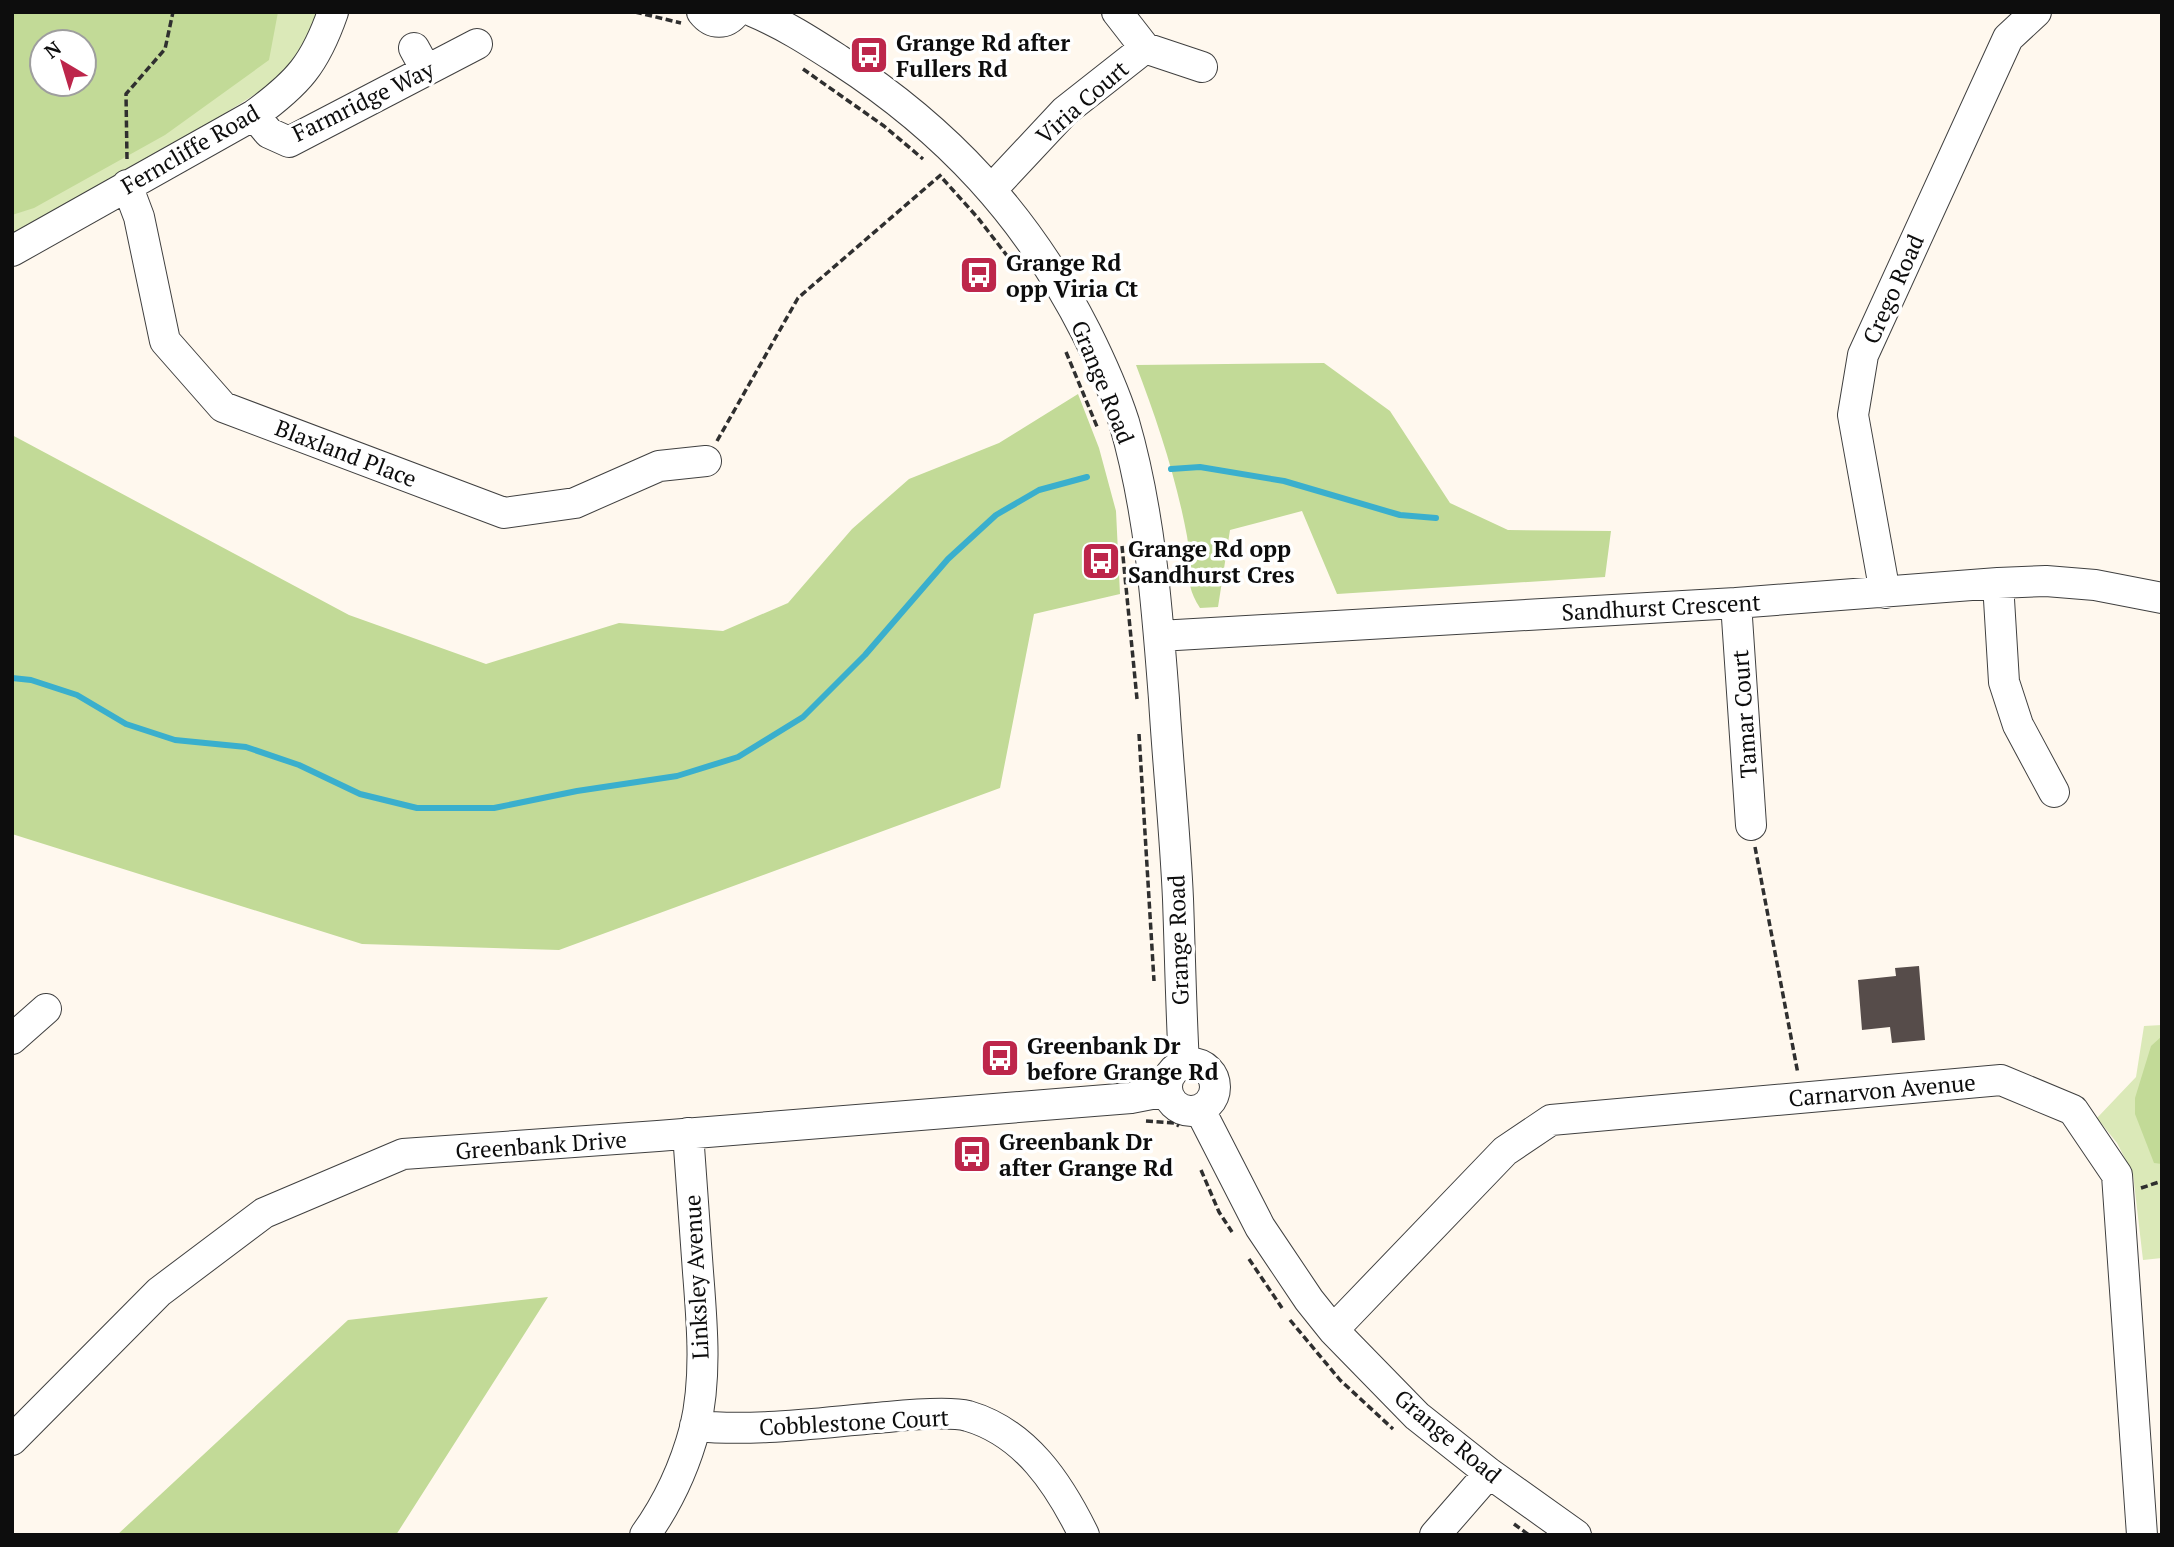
<svg xmlns="http://www.w3.org/2000/svg" width="2174" height="1547" font-family="'PT Serif',serif">
<style>
.green{fill:#dbe9b8;fill-rule:evenodd}
.forest{fill:#c2da97;fill-rule:evenodd}
.lines{fill:none;stroke-linecap:round;stroke-linejoin:round}
.stream{stroke:#3aafcd;stroke-width:6}
.building{fill:#564c4a}
.minor-casing{stroke:#404040;stroke-width:32}
.path{stroke:#2f2f2f;stroke-width:3.5;stroke-dasharray:7 3.5;stroke-linecap:butt}
.minor{stroke:#fff;stroke-width:30}
.labels{text-anchor:middle;dominant-baseline:central;stroke-width:7;stroke-linejoin:round;paint-order:stroke}
.poi-label{font-size:23px;font-weight:bold;fill:#0d0d0d;stroke:#fff;text-anchor:start}
.street-label{font-size:23px;fill:#0d0d0d;stroke:#fff}
</style>
<rect width="100%" height="100%" fill="#fff8ee"/>
<path class="green" d="M12 12H316L313 25 290 69 265 88 184 139 12 234ZM42 42H84V84H42Z
M2162 1025V1258L2143 1260 2133 1174 2117 1143 2097 1118 2136 1077 2144 1026Z"/>
<path class="forest" d="M12 12H278L269 60 165 135 34 208 12 215ZM42 42H84V84H42Z
M1324 363 1390 411 1450 503 1508 530 1611 531 1605 577 1337 594 1302 511 1230 530 1218 607 1200 608C1182 581 1192 565 1187 536 1176 477 1157 420 1136 365Z
M1078 394 1099 448 1116 511 1120 594 1034 614 1000 788 559 950 362 944 12 834V435L349 615 486 664 619 623 723 631 788 603 852 529 909 479 999 443Z
M2162 1036V1164L2154 1163 2135 1114V1098L2151 1046Z
M548 1297 396 1535H117L348 1320Z"/>
<g class="lines">
<path class="stream" d="M1171 469 1200 467 1284 481 1400 515 1436 518
M12 678 31 680 77 695 126 724 175 740 246 747 299 765 360 794 417 808H494L577 791 677 776 738 757 803 717 865 655 948 559 996 515 1039 490 1087 477"/>
</g>
<path class="building" d="M1919 966 1925 1040 1892 1043 1890 1027 1862 1030 1858 980 1896 976 1895 968Z"/>
<g class="lines">
<g class="minor-casing">
<path id="minor" d="M702 12C712 25 726 25 736 12
M754 12C785 25 811 42 839 60 947 130 1027 216 1086 332 1100 360 1114 391 1124 422 1150 511 1157 607 1164 699 1168 766 1175 832 1178 899 1180 954 1181 1009 1184 1064
M414 48 426 70
M1145 48 1202 67
M254 115 269 133 289 142 477 44
M127 185 139 217 165 341 223 407 504 513 575 503 659 466 706 461
M992 189 1065 111 1145 48 1117 12
M12 251 254 115C298 83 315 64 333 12
M1998 583 2004 682 2018 725 2054 792
M1885 593 1853 415 1863 355 2008 38 2036 12
M1736 603 1751 825
M1159 636 1736 603 1998 583 2046 581 2095 585 2162 598
M12 1039 46 1009
M1167 1087a24 24 0 1 1 48 0a24 24 0 1 1-48 0Z
M1200 1110 1260 1227 1309 1300 1333 1330 1417 1416 1489 1473 1576 1535
M1333 1330 1505 1151 1551 1120 2001 1080 2073 1110 2117 1175 2142 1535
M695 1426C759 1432 824 1422 888 1417 908 1415 949 1411 968 1416 1026 1433 1059 1484 1084 1535
M12 1440 159 1292 264 1213 403 1154 658 1136 1131 1098 1167 1091
M645 1535C668 1503 685 1466 695 1428 707 1378 702 1323 698 1272 695 1226 691 1179 688 1133
M1435 1535 1489 1473"/>
</g>
<path class="path" d="M635 12 681 23
M803 69 884 126 923 159
M127 159 126 94 165 49 173 12
M943 179 978 218 1018 270
M1066 352 1098 429
M717 441 798 298 943 173
M1122 546 1137 699
M1139 734 1154 981
M1755 847 1798 1074
M1146 1121 1174 1123 1179 1126
M1201 1170 1219 1212 1232 1232
M2141 1188 2162 1181
M1249 1259 1282 1308
M1290 1320 1340 1380 1393 1429
M1514 1524 1529 1535"/>
<use href="#minor" class="minor"/>
</g>
<defs>
<g id="bus-square" transform="scale(2.0125)"><rect x="-9" y="-9" width="18" height="18" rx="4" fill="#bd264b" stroke="#fff"/><path d="M-5-6H5V4H4V6H2V4H-2V6H-4V4H-5ZM-3.5-4V0h7V-4ZM-3.5 1.2v1.5H-2V1.2ZM2 1.2v1.5H3.5V1.2Z" fill="#fff"/></g>
</defs>
<g fill-rule="evenodd">
<use href="#bus-square" x="869" y="55"/>
<use href="#bus-square" x="979" y="275"/>
<use href="#bus-square" x="1101" y="561"/>
<use href="#bus-square" x="1000" y="1058"/>
<use href="#bus-square" x="972" y="1154"/>
</g>
<g class="labels">
<g class="poi-label">
<text x="896" y="42">Grange Rd after<tspan x="896" dy="26">Fullers Rd</tspan></text>
<text x="1006" y="262">Grange Rd<tspan x="1006" dy="26">opp Viria Ct</tspan></text>
<text x="1128" y="548">Grange Rd opp<tspan x="1128" dy="26">Sandhurst Cres</tspan></text>
<text x="1027" y="1045">Greenbank Dr<tspan x="1027" dy="26">before Grange Rd</tspan></text>
<text x="999" y="1141">Greenbank Dr<tspan x="999" dy="26">after Grange Rd</tspan></text>
</g>
<g class="street-label">
<text transform="translate(363 101) rotate(-26)">Farmridge Way</text>
<text transform="translate(1082 102) rotate(-41)">Viria Court</text>
<text transform="translate(190 149) rotate(-30)">Ferncliffe Road</text>
<text transform="translate(1893 289) rotate(-66)">Crego Road</text>
<text transform="translate(1103 382) rotate(68)">Grange Road</text>
<text transform="translate(346 453) rotate(21)">Blaxland Place</text>
<text transform="translate(1661 607) rotate(-3)">Sandhurst Crescent</text>
<text transform="translate(1744 714) rotate(-94)">Tamar Court</text>
<text transform="translate(1178 940) rotate(-92)">Grange Road</text>
<text transform="translate(1882 1090) rotate(-5)">Carnarvon Avenue</text>
<text transform="translate(541 1145) rotate(-4)">Greenbank Drive</text>
<text transform="translate(696 1277) rotate(-93)">Linksley Avenue</text>
<text transform="translate(854 1422) rotate(-3)">Cobblestone Court</text>
<text transform="translate(1448 1436) rotate(40)">Grange Road</text>
</g>
</g>
<rect width="2174" height="1547" fill="none" stroke="#0d0d0d" stroke-width="28"/>
<g transform="translate(63 63) rotate(322)"><circle r="33" fill="#ffffff" stroke="#9e9e9e" stroke-width="2"/>
<path d="M0-5L12 26L0 18L-12 26Z" fill="#bd264b"/>
<text y="-10" font-size="19" font-weight="bold" text-anchor="middle" fill="#0d0d0d">N</text>
</g>
</svg>
